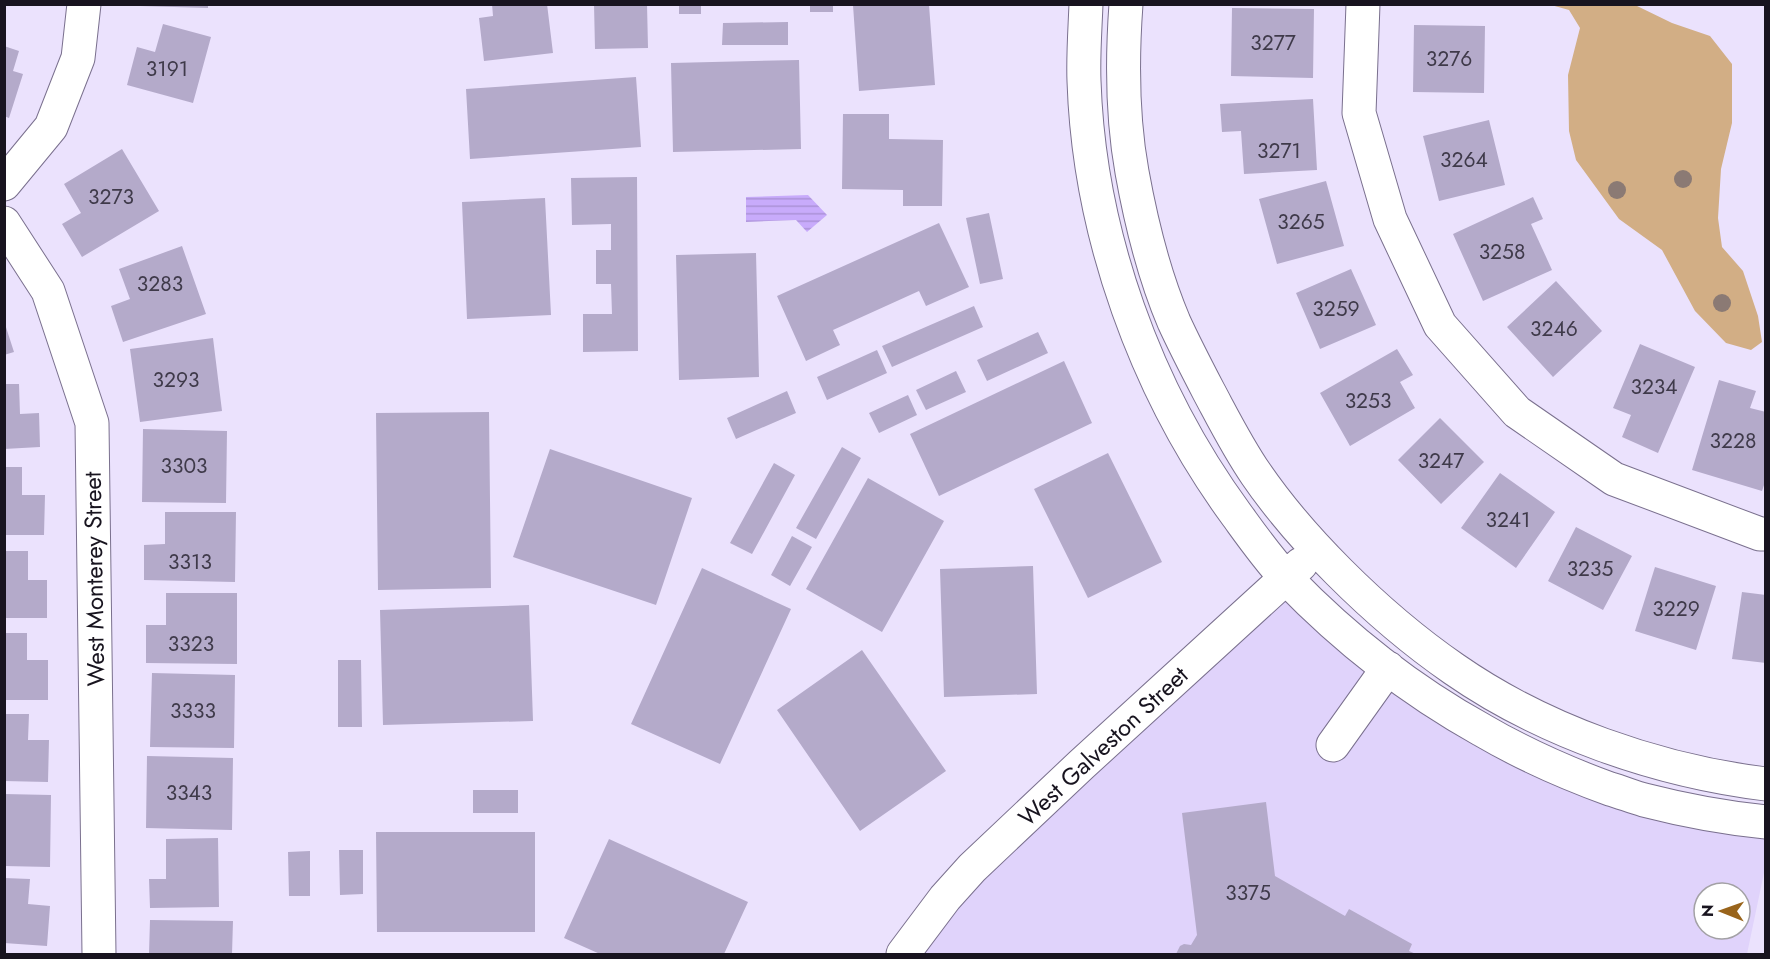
<svg xmlns="http://www.w3.org/2000/svg" width="1770" height="959" font-family="Jost,sans-serif">
<style>
.built{fill:#e0d3fb;fill-rule:evenodd}
.park{fill:#d2ae85}
.water{fill:url(#water-rules)}
.building{fill:#b4aaca}
.lines{fill:none;stroke-linecap:round;stroke-linejoin:round}
.minor-casing{stroke:#7a708e;stroke-width:35}
.minor{stroke:#fff;stroke-width:33}
.tree{fill:#8b7a74}
.labels{text-anchor:middle;dominant-baseline:central;stroke-width:5;stroke-linejoin:round;paint-order:stroke}
.number-label{font-size:21px;fill:#3f3a4a}
.street-label{font-size:24px;fill:#18141f;stroke:#fff}
</style>
<defs>
<pattern id="water-rules" width="6" height="5" patternUnits="userSpaceOnUse" patternTransform="scale(1.5)"><rect width="6" height="5" fill="#c8abfb"/><path d="M0 2.5h6" fill="none" stroke="#ab92d7"/></pattern>
</defs>
<rect width="100%" height="100%" fill="#ebe2fd"/>
<path class="built" d="M1286 578 1496 738 1765 821V868L1747 954H903ZM1704 893H1740V929H1704Z"/>
<path class="park" d="M1551 5H1635L1672 23 1710 36 1732 64V123L1721 169 1718 218 1722 247 1743 271 1758 316 1762 342 1751 350 1726 343 1695 311 1662 250 1619 219 1576 160 1569 131 1568 75 1580 28 1569 10Z"/>
<path class="water" d="M808 195 827 215 807 232 796 220 746 222V197Z"/>
<path class="building" d="M140 4H208V8L140 6Z
M492 4H547L553 53 484 61 479 18 493 16Z
M594 4H647L648 48 595 49Z
M810 4H833V12H810Z
M679 5H701V14H679Z
M853 5H929L935 85 859 91Z
M1232 8 1314 9 1313 78 1231 76Z
M788 22V45H722L723 23Z
M163 24 211 37 193 103 127 85 137 47 155 52Z
M1414 25 1485 26 1484 93 1413 92Z
M4 46 19 51 13 71 23 74 9 118 4 116Z
M799 60 801 149 673 152 671 63Z
M636 77 641 147 470 159 466 89Z
M1313 99 1317 170 1244 174 1241 131 1222 132 1220 104Z
M843 114H889V139L943 140 942 206H903V190L842 189Z
M1489 120 1505 185 1439 201 1423 136Z
M122 149 159 211 82 257 62 224 81 213 64 184Z
M637 177 638 351 583 352V314H612L611 284H596V250H611V224L572 225 571 178Z
M1326 181 1344 246 1277 264 1259 199Z
M1533 197 1543 219 1531 224 1552 270 1483 301 1453 234Z
M545 198 551 315 467 319 462 202Z
M989 213 1003 279 980 284 966 218Z
M939 223 969 287 926 306 919 291 833 330 840 345 806 361 777 296Z
M182 246 206 314 123 342 111 306 130 299 119 269Z
M756 253 759 377 679 380 676 255Z
M1351 269 1376 325 1320 349 1296 293Z
M1556 281 1602 331 1553 377 1507 327Z
M974 306 983 327 892 367 882 346Z
M4 321 14 352 4 355Z
M1038 332 1048 353 987 381 977 360Z
M213 338 222 411 140 422 130 349Z
M1640 344 1695 367 1658 453 1622 437 1631 415 1613 408Z
M1397 349 1413 375 1400 382 1415 408 1350 446 1320 393Z
M877 350 887 373 827 400 817 377Z
M1064 361 1092 423 939 496 910 434Z
M956 371 966 392 926 410 916 390Z
M1719 380 1756 391 1750 408 1766 412V479L1762 491 1692 470Z
M4 384H19L20 414 39 413 40 447 4 449Z
M787 391 796 413 736 439 727 418Z
M908 395 917 415 879 433 869 413Z
M489 412 491 588 378 590 376 413Z
M1440 418 1484 462 1441 504 1398 460Z
M143 429 227 431 226 503 142 502Z
M842 447 861 458 816 539 796 528Z
M550 449 692 498 656 605 513 557Z
M1108 453 1162 562 1088 598 1034 489Z
M774 463 795 475 752 554 730 543Z
M4 467H22V495H45L44 535H4Z
M1500 473 1555 512 1516 568 1461 528Z
M868 478 944 521 882 632 806 589Z
M165 512H236L235 582 144 580V545L165 544Z
M1576 527 1632 556 1603 610 1548 581Z
M792 536 812 547 790 586 771 575Z
M4 551H28V580H47V618H4Z
M1033 566 1037 694 944 697 940 569Z
M1655 567 1716 586 1696 650 1635 631Z
M702 568 791 609 720 764 631 724Z
M1742 592 1766 595V663L1732 659Z
M166 593H237V664L146 663V625H166Z
M529 605 533 721 383 725 380 610Z
M4 633H27V660H48V700H4Z
M862 650 946 771 860 831 777 710Z
M338 660H361L362 727H338Z
M152 673 235 675 234 748 150 747Z
M4 714H29L28 740H49L48 782 4 781Z
M147 756 233 758 232 830 146 828Z
M473 790H518V813H473Z
M4 794 51 795 50 867 4 866Z
M1266 802 1275 876 1345 916 1349 909 1412 944 1409 951 1416 954H1176L1180 946 1184 944 1191 945 1197 935 1182 813Z
M376 832H535V932H377Z
M218 838 219 907 150 908 149 879H166V839Z
M609 839 748 902 724 954H600L564 938Z
M339 850H363V894L340 895Z
M310 851V896H289L288 852Z
M4 878 30 879 28 904 50 906 47 946 4 943Z
M150 920 233 921 232 954H149Z"/>
<g class="lines">
<g class="minor-casing">
<path id="minor" d="M1086 4C1085 30 1083 56 1084 81 1089 234 1146 391 1236 514 1252 536 1268 559 1287 579 1344 638 1410 690 1482 730 1523 754 1566 773 1610 789 1621 792 1633 797 1644 800 1683 810 1725 818 1766 822
M1126 4C1122 59 1122 117 1132 172 1141 222 1154 275 1174 322 1185 346 1197 369 1209 392 1224 420 1238 448 1256 474 1280 509 1309 542 1339 572 1375 608 1412 640 1454 669 1543 731 1658 771 1766 784
M1363 4 1359 113 1390 219 1440 325 1517 412 1614 479 1760 534H1766
M4 184 51 127 78 58 84 4
M4 223 48 291 92 423 99 954
M1333 745 1388 668
M903 954 945 898 972 868 1081 765 1301 564"/>
</g>
<use href="#minor" class="minor"/>
</g>
<g class="tree">
<circle cx="1683" cy="179" r="9"/>
<circle cx="1617" cy="190" r="9"/>
<circle cx="1722" cy="303" r="9"/>
</g>
<g class="labels">
<g class="number-label">
<text x="1273" y="43">3277</text>
<text x="1449" y="59">3276</text>
<text x="167" y="69">3191</text>
<text x="1279" y="151">3271</text>
<text x="1464" y="160">3264</text>
<text x="111" y="197">3273</text>
<text x="1301" y="222">3265</text>
<text x="1502" y="252">3258</text>
<text x="160" y="284">3283</text>
<text x="1336" y="309">3259</text>
<text x="1554" y="329">3246</text>
<text x="176" y="380">3293</text>
<text x="1654" y="387">3234</text>
<text x="1368" y="401">3253</text>
<text x="1733" y="441">3228</text>
<text x="1441" y="461">3247</text>
<text x="184" y="466">3303</text>
<text x="1508" y="520">3241</text>
<text x="190" y="562">3313</text>
<text x="1590" y="569">3235</text>
<text x="1676" y="609">3229</text>
<text x="191" y="644">3323</text>
<text x="193" y="711">3333</text>
<text x="189" y="793">3343</text>
<text x="1248" y="893">3375</text>
</g>
<g class="street-label">
<text transform="translate(94 579) rotate(-91)">West Monterey Street</text>
<text transform="translate(1103 746) rotate(-43)">West Galveston Street</text>
</g>
</g>
<rect width="1770" height="959" fill="none" stroke="#18141f" stroke-width="12"/>
<g transform="translate(1722 911) rotate(271)"><circle r="28" fill="#ffffff" stroke="#a3a1a5" stroke-width="1.5"/>
<path d="M0-4.5L10 22L0 15L-10 22Z" fill="#99641b"/>
<text y="-9" font-size="16" font-weight="bold" text-anchor="middle" fill="#18141f">N</text>
</g>
</svg>
